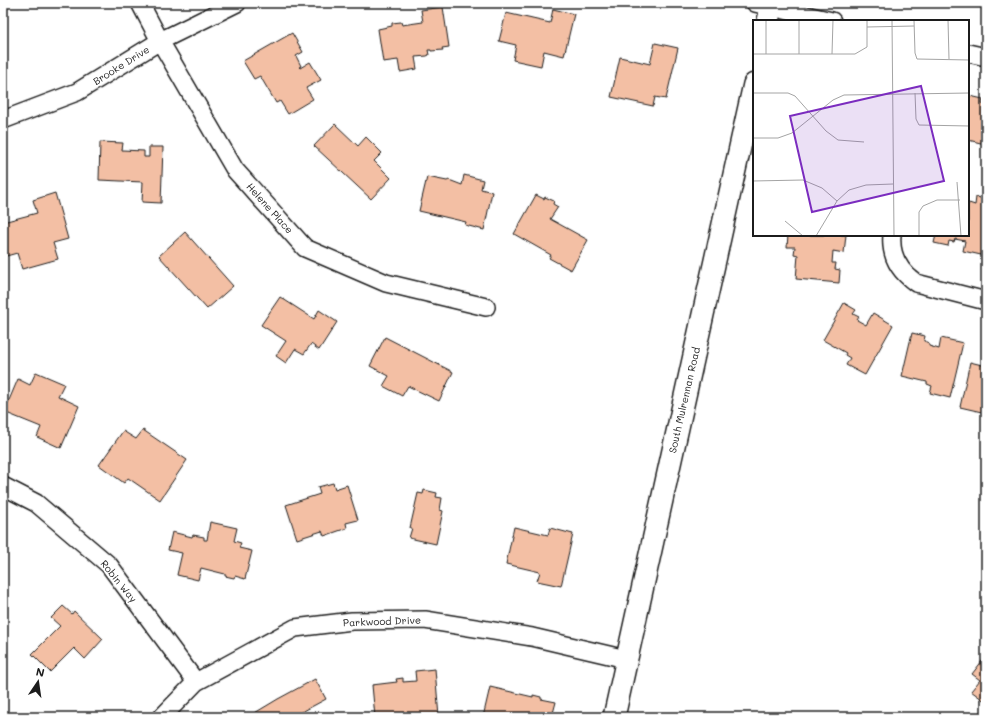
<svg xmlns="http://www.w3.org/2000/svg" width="989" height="720" font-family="Mali,sans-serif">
	<rect width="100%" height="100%" fill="#fff"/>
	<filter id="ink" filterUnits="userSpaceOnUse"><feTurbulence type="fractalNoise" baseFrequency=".025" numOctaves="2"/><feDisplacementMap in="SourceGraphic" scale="8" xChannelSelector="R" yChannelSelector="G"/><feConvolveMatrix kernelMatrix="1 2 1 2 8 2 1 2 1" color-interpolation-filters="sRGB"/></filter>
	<g filter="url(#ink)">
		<path fill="#f3bfa4" stroke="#1c1c1c" d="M443 7 449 47 442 48 443 50 431 51V50H428L429 55 427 56 415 57 417 69 400 72 398 60 383 62 378 29 392 26V23L401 22 402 25 423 22 421 10Z
			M553 9 574 14 564 56 544 51 541 66 513 60 516 45 499 41 506 13 550 23Z
			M292 33 303 52 296 56 301 66 299 67 300 68 310 62 321 80 306 88 313 99 288 114 280 101 276 103 260 76 254 79 243 61Z
			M655 43 678 48 666 99 655 97 653 106 611 97 620 57 650 64Z
			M970 96 983 99 982 104 986 105V148H984L985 144 968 140V105Z
			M335 124 358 146 366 137 382 153 374 161 391 178 371 199 314 146Z
			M100 142 123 143 122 150 144 151V157H149V147H163L161 203 142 202 143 182 99 180Z
			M464 175 483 180 481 189 492 192 484 230 465 225 466 222 419 211 427 177 447 181 449 180 462 185Z
			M55 193 68 239 53 243 58 259 22 269 17 253 3 257V222L37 213 33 200Z
			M536 195 544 199 545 197 554 201 553 204 558 207 550 219 588 240 571 270 549 258 551 255 514 234Z
			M976 197 986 199V254L982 253 981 255 963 251 965 241 955 239 954 242 949 241 948 246 934 243 936 235H968V206L969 203 975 205Z
			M185 232 233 286 207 309 159 256Z
			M788 235H846L844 253 833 251 832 263H836L835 269 840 270 839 283 796 279 798 255 794 254 795 247H787Z
			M280 297 314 319 319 310 337 322 319 350 311 344 304 354 295 349 286 363 276 356 286 341 261 325Z
			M844 303 856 310 853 314 859 317 857 320 866 325 873 313 893 325 865 375 846 365 850 358 845 355 846 353 823 340Z
			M912 333 925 336 924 341 929 343V346L939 349 941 338 963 343 950 398 930 393 932 386 927 384V382L902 376Z
			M385 337 453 372 439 401 408 386 402 396 383 386 389 376 370 366Z
			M970 362 986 366V413L960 407Z
			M36 372 64 384 58 396 79 406 61 448 37 437 41 427 4 412 18 379 30 385Z
			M143 430 187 460 160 500 128 478 124 483 99 465 123 431 136 439Z
			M333 483 335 489 347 485 358 520 346 523 347 528 324 536 322 531 297 539 286 505 320 494 318 487Z
			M424 490 437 493 436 497 442 498 440 510 443 511 436 544 409 538 412 528H410L418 493 423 494Z
			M210 522 237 528 234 541 241 543 239 548 252 551 245 579 235 576 234 578 225 576V574L201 568 198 580 177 575 182 553 168 550 172 532 192 537 193 535 204 537V540H207Z
			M514 527 548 535 550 528 573 534 561 586 537 581 540 572 506 564Z
			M63 606 72 614 74 611 103 639 85 659 74 648 50 672 32 654 60 626 51 618Z
			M986 656V702L971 691 980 680 972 674Z
			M435 669 439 717H375L372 685 397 682 396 679 403 678V682L416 681 415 671Z
			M315 679 326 699 300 713 302 717H248L278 699Z
			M490 687 533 697V695L541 697V699L556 702 552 717H483Z"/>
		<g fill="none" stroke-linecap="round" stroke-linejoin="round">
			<g stroke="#1c1c1c" stroke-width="20">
				<path id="minor" d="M140 3 160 41 235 170 305 248 386 283 486 307
					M755 3 832 21
					M968 53 986 57
					M3 120 77 92 160 41 237 3
					M892 235C890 256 899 271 916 283L986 301
					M3 486 36 503 109 565 196 682
					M162 717 196 682 295 628 352 621 425 620 532 637 626 659"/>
			</g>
			<g stroke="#1c1c1c" stroke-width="24">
				<path id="tertiary" d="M768 21 772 3
					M614 717 754 84"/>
			</g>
			<use href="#minor" stroke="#fff" stroke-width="17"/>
			<use href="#tertiary" stroke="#fff" stroke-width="21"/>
		</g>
	</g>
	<g text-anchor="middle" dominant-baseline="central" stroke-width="3.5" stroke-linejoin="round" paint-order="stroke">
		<g font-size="10" fill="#1c1c1c" stroke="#fff">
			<text transform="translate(121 65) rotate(-32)">Brooke Drive</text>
			<text transform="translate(270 208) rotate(48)">Helene Place</text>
			<text transform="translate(684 400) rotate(-77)">South Mulrennan Road</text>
			<text transform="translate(119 581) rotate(51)">Robin Way</text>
			<text transform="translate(382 621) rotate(-2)">Parkwood Drive</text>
		</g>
	</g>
	<g transform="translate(753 20)">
		<rect width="216" height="216" fill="#fff"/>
		<path fill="none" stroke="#a4a4a4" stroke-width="1" d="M46 0V34M139 0 141 216M161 0 162 33 164 39 216 40M195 0 196 39M114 7 161 6M0 34H102L114 27V0M13 34V0M79 34 80 0M0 73H35L42 76 73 111 85 120 111 122M162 73 163 99 166 105 216 106M0 118H25L39 113 80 80 91 75 216 73M0 161 50 160 69 168 84 181M204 162 208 216M32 201 50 216M63 216 84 181 96 170 113 165 140 164M166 216V192L170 186 184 180H207"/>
		<path fill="#7b2cbf" fill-opacity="0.15" stroke="#7b2cbf" stroke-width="2" d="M168 66 191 161 59 192 37 96Z"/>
		<rect width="216" height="216" fill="none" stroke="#1c1c1c" stroke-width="2"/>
	</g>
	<rect width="989" height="720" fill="none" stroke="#fff" stroke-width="16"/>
	<rect x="8" y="8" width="973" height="704" fill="none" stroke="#1c1c1c" stroke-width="1.5" filter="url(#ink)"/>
	<g transform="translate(38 682) rotate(13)" stroke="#ffffff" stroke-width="3" paint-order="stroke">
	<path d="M0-3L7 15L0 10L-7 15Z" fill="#1c1c1c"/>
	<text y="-6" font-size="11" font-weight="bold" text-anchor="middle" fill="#1c1c1c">N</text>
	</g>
</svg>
